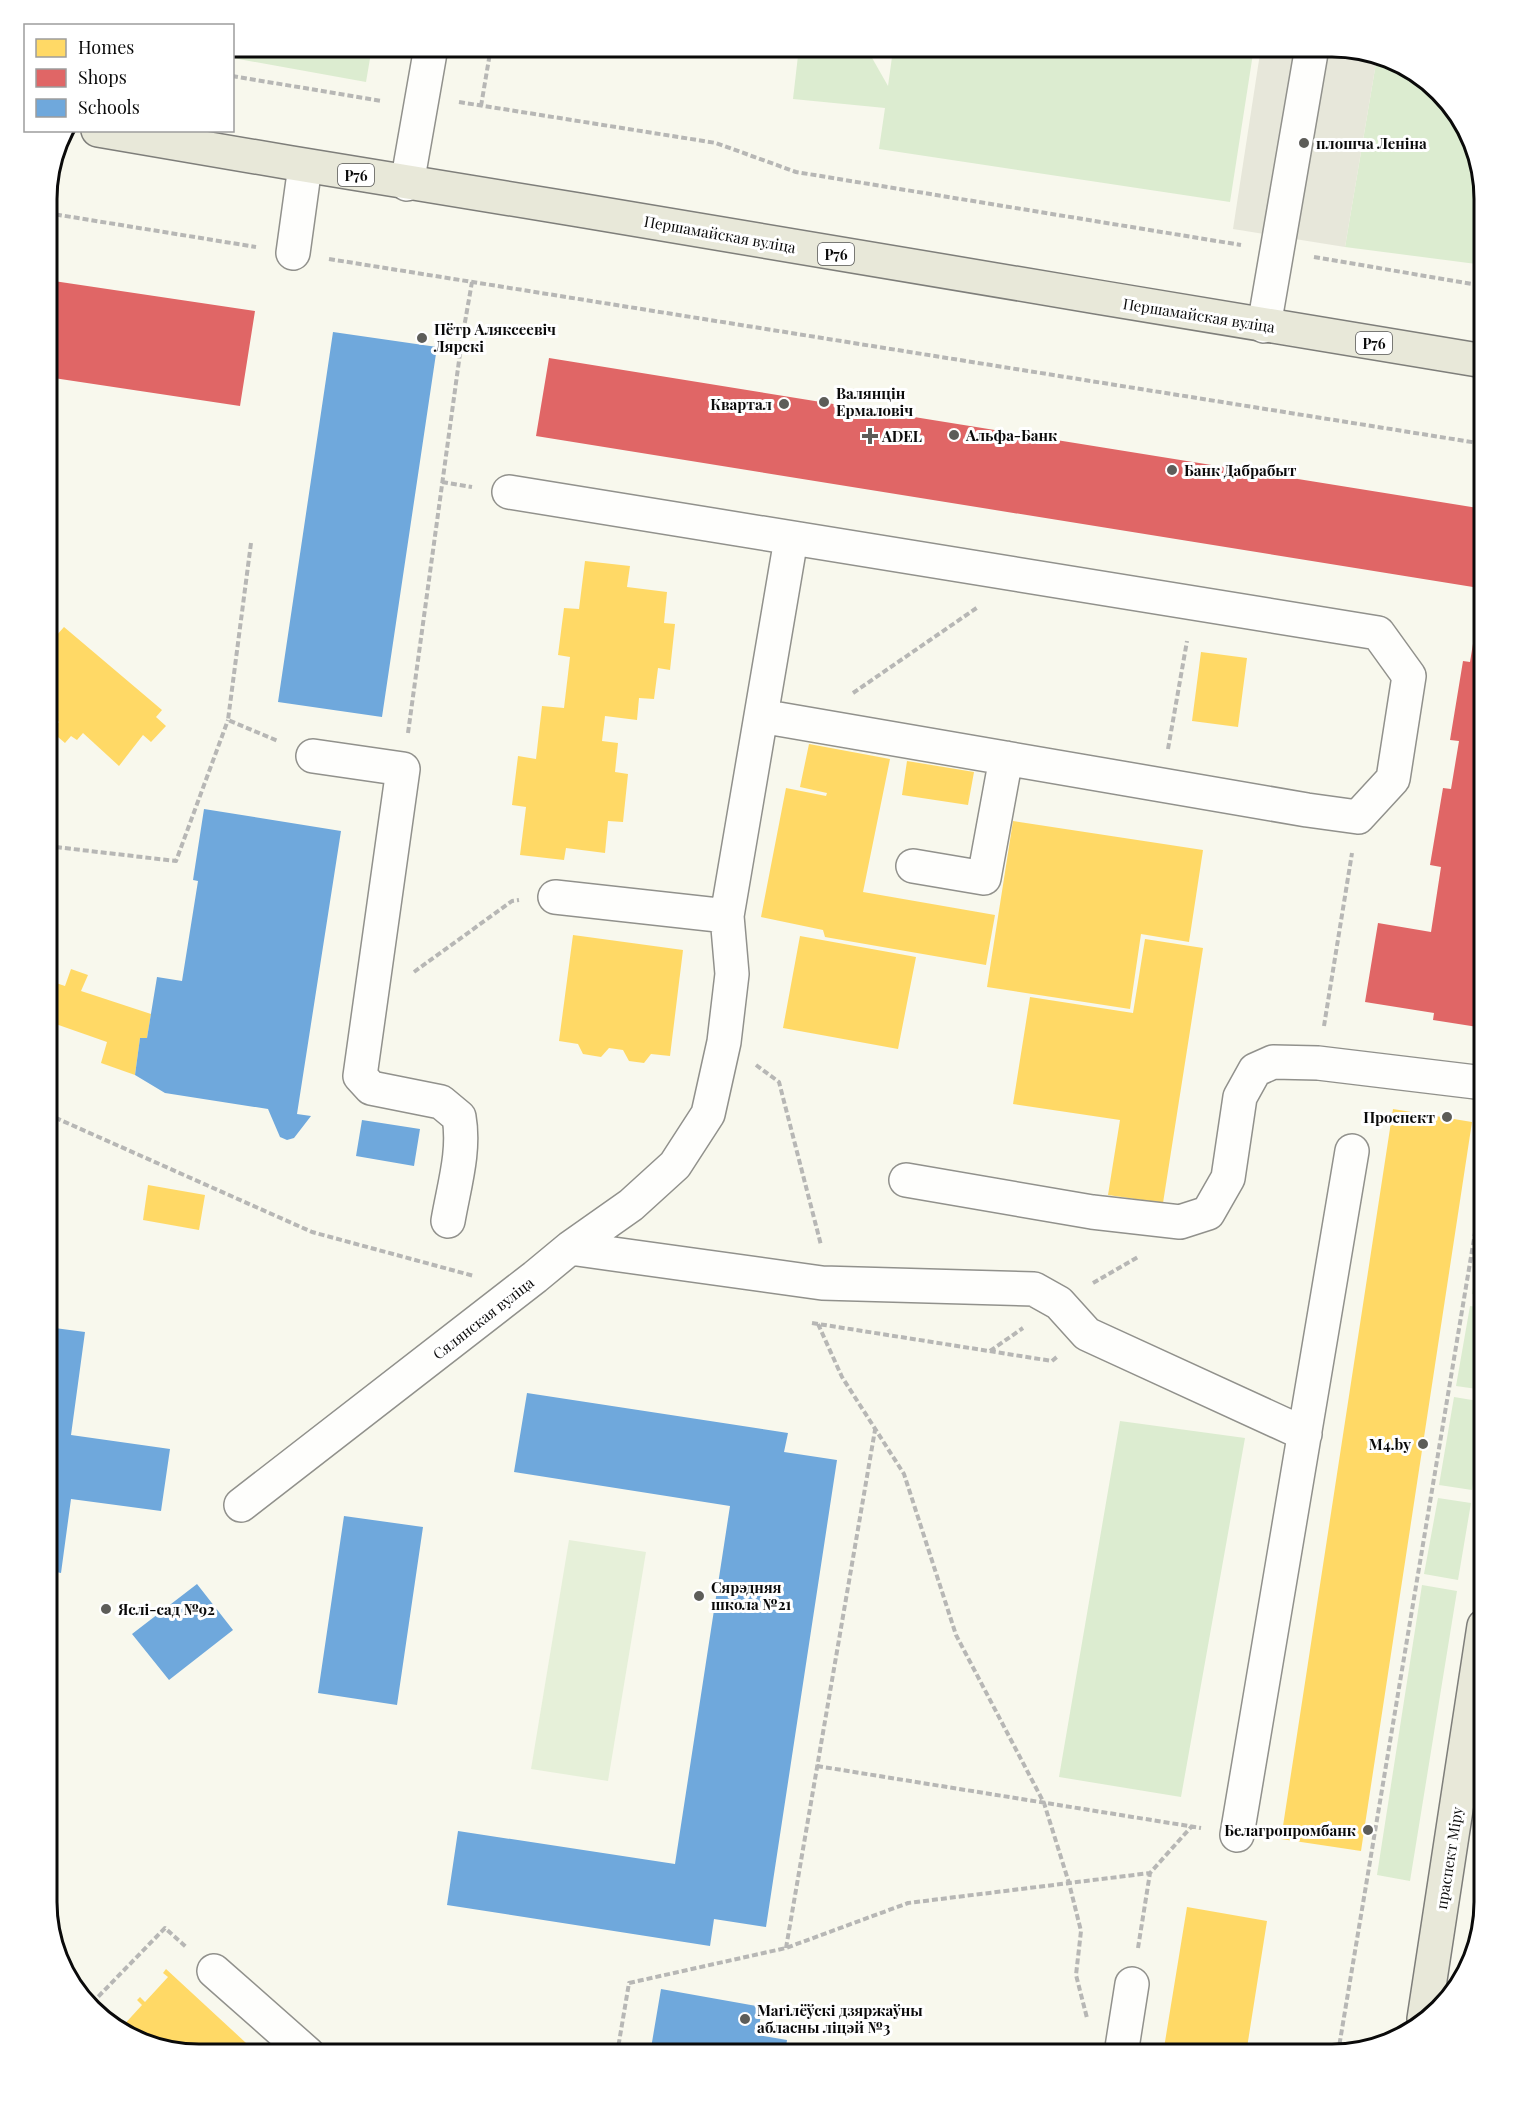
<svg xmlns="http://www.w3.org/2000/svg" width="1531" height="2101" font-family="'Playfair Display',serif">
	<rect width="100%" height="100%" fill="#f8f8ed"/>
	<path fill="#dcecd0" d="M232 47H372L366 82 233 58Z
		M799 47 867 49 888 86 892 57 886 47H1254L1230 202 879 149 885 108 793 99Z
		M1377 57 1409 67 1464 122 1484 199V265L1345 247Z
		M1484 1214V1296L1472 1294Z
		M1470 1306 1484 1308V1390L1456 1386Z
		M1454 1397 1484 1402V1414L1472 1490 1439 1485Z
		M1120 1421 1245 1438 1181 1797 1059 1777Z
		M1438 1498 1471 1503 1458 1580 1424 1574Z
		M1422 1585 1457 1591 1410 1881 1377 1875Z"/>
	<path fill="#e6f0d9" d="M569 1540 646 1552 608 1781 531 1769Z"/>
	<path fill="#e7e7da" d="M1261 47H1342L1377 57 1345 247 1233 229Z"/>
	<path fill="#ffd966" d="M585 561 630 566 627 587 667 592 664 623 675 624 670 670 658 668 654 699 639 698 637 720 605 716 602 741 618 743 615 772 628 774 623 822 608 821 605 853 566 848 564 860 520 855 526 807 512 805 518 756 536 759 542 706 564 708 570 657 558 655 564 608 579 609Z
		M64 627 162 710 156 717 166 726 151 742 143 735 119 766 83 733 77 740 71 736 65 743 51 731 59 722 47 711V646Z
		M1201 652 1247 658 1238 727 1192 721Z
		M809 744 890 759 863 892 995 915 986 965 825 937 823 930 761 917 786 788 826 796 827 793 800 787Z
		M907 761 974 772 968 805 902 795Z
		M1013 821 1203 850 1189 942 1141 934 1130 1009 987 987Z
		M573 935 683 950 670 1056 651 1054 644 1063 629 1061 623 1050 609 1048 601 1057 583 1054 578 1044 559 1041Z
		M800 936 916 957 898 1049 783 1028Z
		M1145 939 1203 948 1163 1203 1108 1195 1120 1120 1013 1104 1030 997 1133 1013Z
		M71 969 88 975 81 991 151 1014 147 1038H140L135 1075 101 1063 107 1042 50 1022 52 1015 47 1014V980L65 986Z
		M1393 1109 1472 1122 1361 1851 1281 1839Z
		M148 1185 205 1195 199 1230 143 1220Z
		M1187 1907 1267 1921 1246 2054H1163Z
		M166 1969 258 2054H189L122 2034 114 2026 117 2023 121 2028 142 2005 137 2000 140 1997 145 2002 168 1977 163 1973Z"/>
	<path fill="#e06666" d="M47 280 255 311 240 406 47 377Z
		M549 358 1484 509V1028L1433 1020 1434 1013 1365 1002 1378 923 1431 932 1441 867 1430 865 1443 788 1451 789 1459 741 1450 740 1463 661 1470 662 1480 601 1473 587 536 436Z"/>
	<path fill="#6fa8dc" d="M333 332 437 347 382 717 278 702Z
		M204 809 341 831 297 1114 311 1116 294 1138 287 1140 280 1137 268 1109 165 1093 135 1075 140 1038H147L157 977 182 981 198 881 193 880Z
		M362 1120 420 1129 414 1166 356 1156Z
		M47 1327 85 1332 71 1435 170 1449 161 1511 71 1499 61 1573 47 1570Z
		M527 1393 788 1433 784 1452 837 1460 766 1927 714 1919 710 1946 447 1905 458 1831 675 1864 730 1506 514 1472Z
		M344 1516 423 1527 397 1705 318 1693Z
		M197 1584 233 1630 169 1680 132 1634Z
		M661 1989 762 2007 758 2035 787 2040 785 2054H650Z"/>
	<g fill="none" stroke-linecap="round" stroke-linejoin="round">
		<g stroke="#91918c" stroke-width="36">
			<path id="minor" d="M407 184 431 47
				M293 253 305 166
				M1264 326 1312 47
				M509 492 1378 633 1409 676 1393 779 1358 817 1307 810 761 716
				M313 756 403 769 360 1076 371 1088 441 1102 459 1117C465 1151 454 1186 448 1221
				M913 866 984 878 1006 758
				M555 897 727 916
				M906 1180 1092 1212 1180 1222 1208 1213 1228 1178 1240 1097 1255 1070 1273 1062 1318 1063 1484 1083
				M570 1248 822 1283 1034 1289 1059 1303 1087 1334 1305 1434
				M241 1505 535 1277 570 1248 631 1205 675 1165 708 1114 724 1042 732 974 727 916 791 539
				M1237 1835 1352 1151
				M214 1971 308 2054
				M1121 2054 1132 1984"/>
		</g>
		<g stroke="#7e7e7a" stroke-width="36">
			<path id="major" d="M98 130C258 158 419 184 579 210 881 260 1182 312 1484 361
				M1424 2019 1484 1626"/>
		</g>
		<path stroke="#b7b7b5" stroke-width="4" stroke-dasharray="6 3" stroke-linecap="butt" d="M232 76 382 101
			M459 102 716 143 796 172 1241 245
			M481 106 491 47
			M47 213 256 247
			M1314 257 1484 286
			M329 259 1484 444
			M442 482 472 487
			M251 543 228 720 278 741
			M853 693 978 607
			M408 733 462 339 472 282
			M1168 749 1187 641
			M47 846 176 861 228 720
			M414 972 512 901 519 900
			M1324 1026 1352 853
			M756 1065 779 1082 821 1245
			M47 1114 312 1232 474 1276
			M1093 1283 1138 1257
			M812 1323 1052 1361 1058 1356
			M818 1324 842 1377 904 1474 956 1635 1044 1803 1069 1883 1081 1931 1076 1975 1087 2018
			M990 1351 1023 1328
			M817 1766 1201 1828
			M786 1948 875 1430
			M1138 1948 1150 1873
			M92 2003 165 1928 186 1947
			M1338 2053 1484 1179
			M617 2054 629 1983 786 1948 908 1903 1150 1873 1192 1826"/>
		<use href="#minor" stroke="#fefefc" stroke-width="33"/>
		<use href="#major" stroke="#e8e8d9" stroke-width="33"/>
	</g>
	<g fill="#5d5d59" stroke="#fff" stroke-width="2">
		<circle cx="1304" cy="143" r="6"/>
		<circle cx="422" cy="338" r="6"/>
		<circle cx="824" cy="402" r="6"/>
		<circle cx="784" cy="404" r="6"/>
		<circle cx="954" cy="435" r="6"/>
		<path d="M867 427h6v6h6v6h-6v6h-6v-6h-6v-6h6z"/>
		<circle cx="1172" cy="470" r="6"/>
		<circle cx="1447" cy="1117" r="6"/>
		<circle cx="1423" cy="1444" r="6"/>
		<circle cx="699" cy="1596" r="6"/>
		<circle cx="106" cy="1609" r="6"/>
		<circle cx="1368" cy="1830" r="6"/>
		<circle cx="745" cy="2019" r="6"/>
	</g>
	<g text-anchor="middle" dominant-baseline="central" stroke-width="6" stroke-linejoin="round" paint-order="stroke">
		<g fill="#fff" stroke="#545454" stroke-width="1.5">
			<rect x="338" y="164" width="36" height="22" rx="4.5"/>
			<rect x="818" y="243" width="36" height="22" rx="4.5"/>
			<rect x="1356" y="332" width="36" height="22" rx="4.5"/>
		</g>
		<g font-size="14" font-weight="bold" fill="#0a0a0a">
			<text x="356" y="175">Р76</text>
			<text x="836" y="254">Р76</text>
			<text x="1374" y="343">Р76</text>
		</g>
		<g font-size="15" font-weight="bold" fill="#0a0a0a" stroke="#fff" text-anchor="start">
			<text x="1316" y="143">плошча Леніна</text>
			<text x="434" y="329">Пётр Аляксеевіч<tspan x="434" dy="17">Лярскі</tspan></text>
			<text x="836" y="393">Валянцін<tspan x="836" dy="17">Ермаловіч</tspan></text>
			<text x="772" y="404" text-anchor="end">Квартал</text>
			<text x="966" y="435">Альфа-Банк</text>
			<text x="882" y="436">ADEL</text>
			<text x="1184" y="470">Банк Дабрабыт</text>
			<text x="1435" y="1117" text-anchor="end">Проспект</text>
			<text x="1411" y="1444" text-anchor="end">М4.by</text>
			<text x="711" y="1587">Сярэдняя<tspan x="711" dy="17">школа №21</tspan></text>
			<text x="118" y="1609">Яслі-сад №92</text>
			<text x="1356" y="1830" text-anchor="end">Белагропромбанк</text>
			<text x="757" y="2010">Магілёўскі дзяржаўны<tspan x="757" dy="17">абласны ліцэй №3</tspan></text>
		</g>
		<g font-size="15" fill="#0a0a0a" stroke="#fff">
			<text transform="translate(720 234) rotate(10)">Першамайская вуліца</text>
			<text transform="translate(1199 315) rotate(9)">Першамайская вуліца</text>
			<text transform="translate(483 1318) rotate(-38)">Сялянская вуліца</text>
			<text transform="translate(1449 1858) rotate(-81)">праспект Міру</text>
		</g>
	</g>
	<path d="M0 0H1531V2101H0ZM199 57H1332A142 142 0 0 1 1474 199V1902A142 142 0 0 1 1332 2044H199A142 142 0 0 1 57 1902V199A142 142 0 0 1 199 57Z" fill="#fff" fill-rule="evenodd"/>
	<path fill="none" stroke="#0a0a0a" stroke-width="3" d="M199 57H1332A142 142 0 0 1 1474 199V1902A142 142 0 0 1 1332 2044H199A142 142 0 0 1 57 1902V199A142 142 0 0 1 199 57Z"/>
	<rect x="24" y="24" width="210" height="108" fill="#ffffff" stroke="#9d9d9d" stroke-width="1.5"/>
	<rect x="36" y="39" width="30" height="18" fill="#ffd966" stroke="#9d9d9d" stroke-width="1.5"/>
	<text x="78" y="54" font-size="18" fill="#0a0a0a">Homes</text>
	<rect x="36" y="69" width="30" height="18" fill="#e06666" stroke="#9d9d9d" stroke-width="1.5"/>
	<text x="78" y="84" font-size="18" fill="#0a0a0a">Shops</text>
	<rect x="36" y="99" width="30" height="18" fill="#6fa8dc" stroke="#9d9d9d" stroke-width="1.5"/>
	<text x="78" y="114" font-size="18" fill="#0a0a0a">Schools</text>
</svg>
